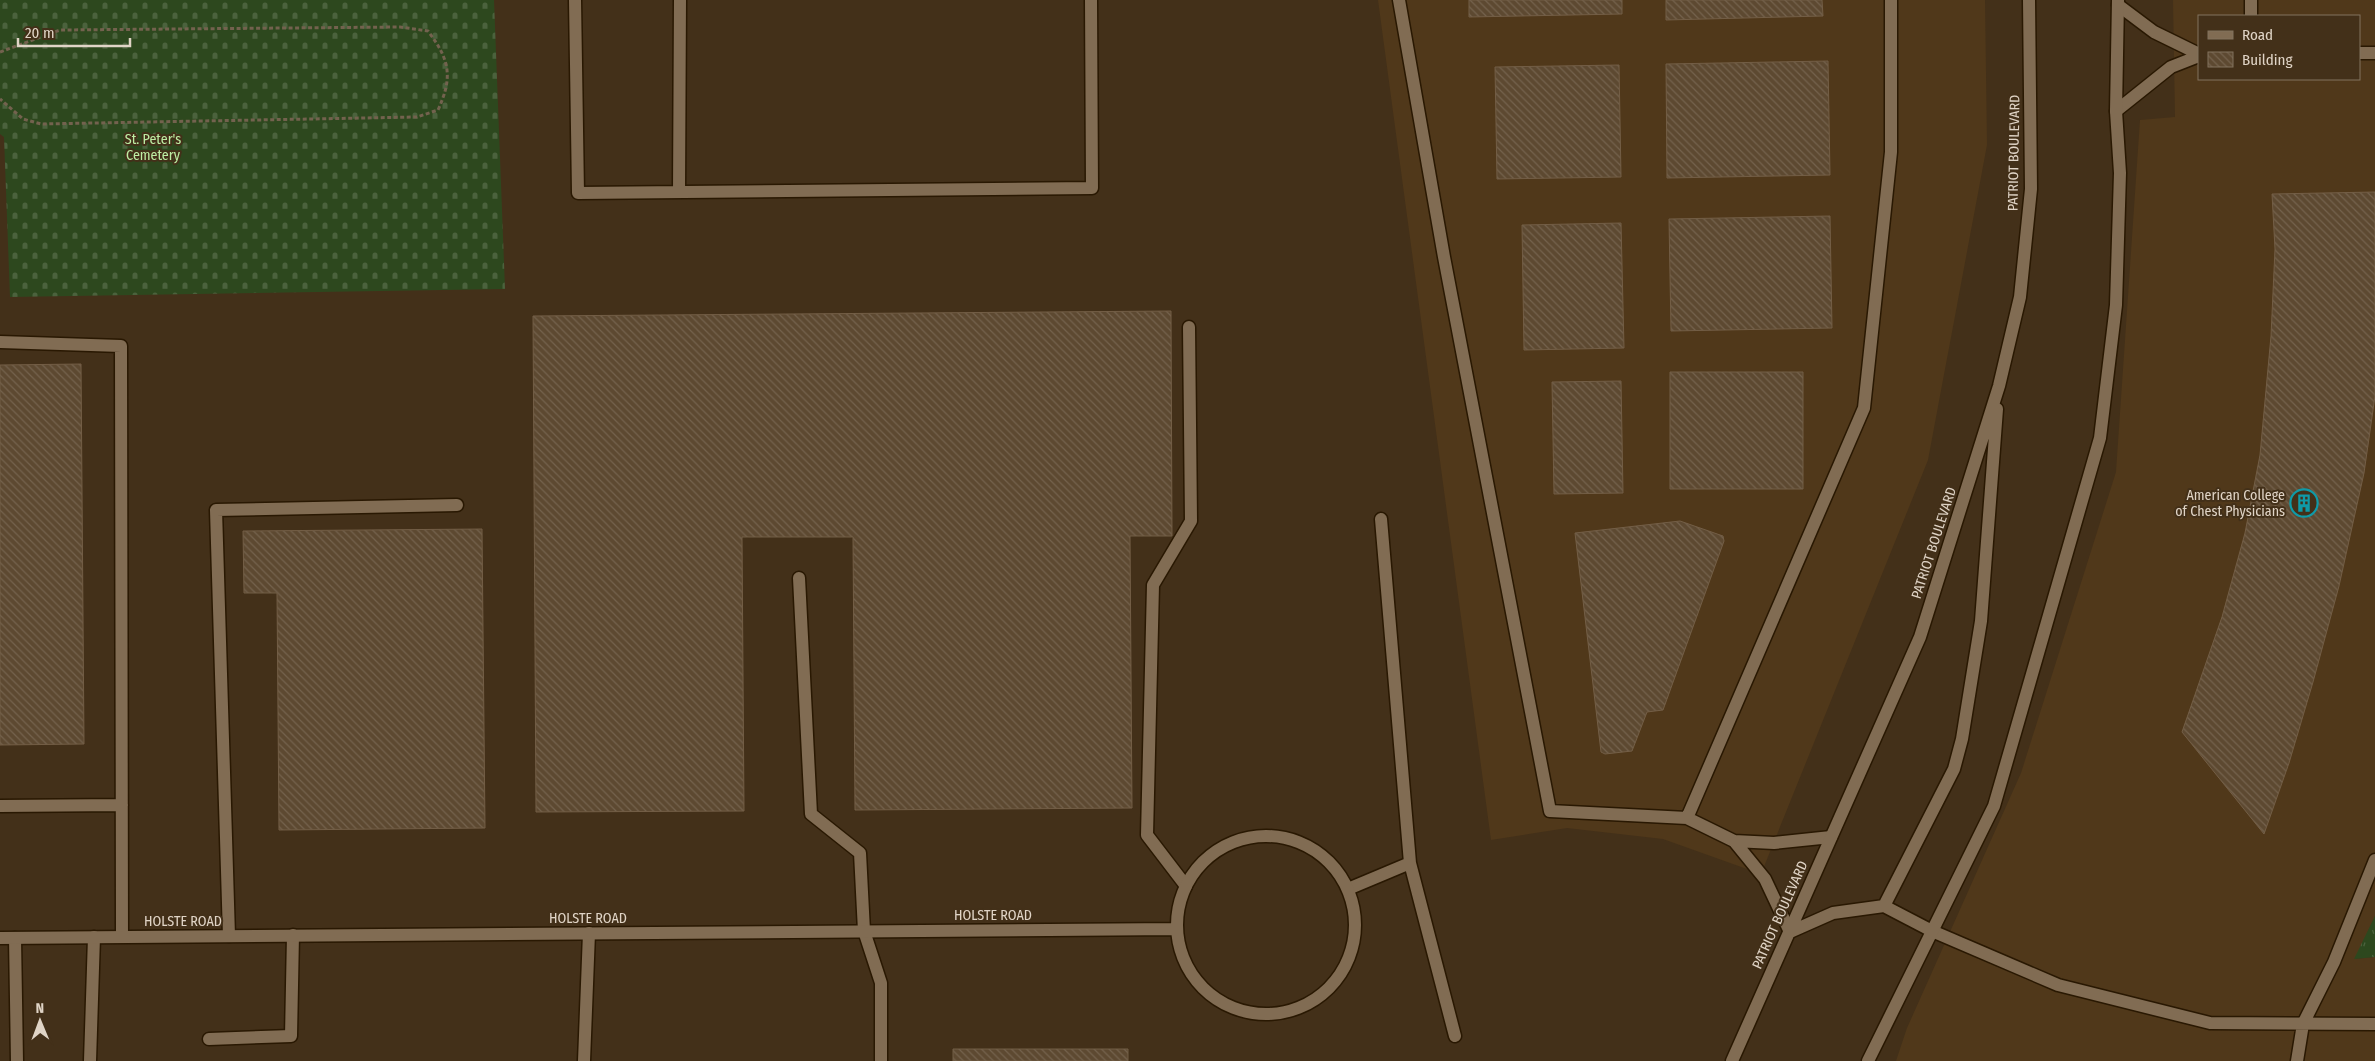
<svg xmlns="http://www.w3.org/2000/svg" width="2375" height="1061" font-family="'Fira Sans Condensed',sans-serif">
	<defs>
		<pattern id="grass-tufts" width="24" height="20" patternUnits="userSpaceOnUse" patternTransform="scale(1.25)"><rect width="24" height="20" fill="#2d481e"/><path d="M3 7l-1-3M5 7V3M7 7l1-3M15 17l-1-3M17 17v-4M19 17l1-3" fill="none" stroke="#4b623d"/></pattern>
		<pattern id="cemetery-stones" width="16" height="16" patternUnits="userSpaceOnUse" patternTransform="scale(1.25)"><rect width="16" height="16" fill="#2d481e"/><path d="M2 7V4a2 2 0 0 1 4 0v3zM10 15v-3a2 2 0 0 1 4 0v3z" fill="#4b623d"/></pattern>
		<pattern id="building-back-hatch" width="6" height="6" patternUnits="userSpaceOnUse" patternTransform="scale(1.25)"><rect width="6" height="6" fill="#5d4931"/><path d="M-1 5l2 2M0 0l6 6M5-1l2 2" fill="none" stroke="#74624d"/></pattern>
	</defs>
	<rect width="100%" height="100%" fill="#433019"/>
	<path fill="#50381a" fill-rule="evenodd" d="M1378 0H1985L1987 145 1928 460 1761 874 1663 839 1567 828 1491 840Z
		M2173 0H2375V916L2355 959 2375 957V1061H1896L1907 1028 2021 773 2116 472 2140 120 2175 117ZM2199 16H2359V79H2199Z"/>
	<path fill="url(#grass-tufts)" d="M2375 916V957L2354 959Z"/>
	<path fill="url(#cemetery-stones)" d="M0 0H494L505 289 10 297 4 137 0 134Z"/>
	<path fill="url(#building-back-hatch)" stroke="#735e46" d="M1469 0H1622V14L1469 17Z
		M1666 0H1822L1823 16 1666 20Z
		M1828 61 1830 175 1667 178 1666 64Z
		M1619 65 1621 177 1497 179 1495 67Z
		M2375 192V396L2364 473 2339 586 2313 682 2289 763 2264 834 2182 732 2222 617 2245 533 2260 455 2271 336 2275 249 2272 194Z
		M1830 216 1832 328 1671 331 1669 219Z
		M1621 223 1624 348 1524 350 1522 225Z
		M1171 311 1172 536H1130L1132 808 855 810 853 537H742L744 811 536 812 533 316Z
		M81 364 84 744 0 745V365Z
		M1670 372H1803V489H1670Z
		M1621 381 1623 493 1554 494 1552 382Z
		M1680 521 1723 536 1724 541 1663 710 1647 712 1632 751 1605 754 1601 752 1575 533Z
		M482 529 485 828 279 830 277 593H244L243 531Z
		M953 1049H1128V1061H953Z"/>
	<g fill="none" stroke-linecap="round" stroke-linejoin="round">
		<g stroke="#291802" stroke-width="15">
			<path id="lane" d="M575 0 578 193 1092 188 1091 0
				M1399 0 1444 257 1550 811 1687 818 1864 408 1891 152V0
				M2251 0V16
				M2118 5 2154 32 2199 54
				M2359 53H2375
				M2116 111 2171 67 2199 56
				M679 192 680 0
				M0 342 121 346 122 936
				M799 578 811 814 860 853 864 931 881 983V1061
				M0 806 122 805
				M1687 818 1734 841
				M1410 863 1455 1036
				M1186 886 1147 835 1153 585 1191 521 1189 327
				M1348 889 1410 863 1381 519
				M1932 931 2058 985 2210 1023 2375 1024
				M1790 932 1765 879 1734 841 1774 843 1831 837
				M229 936 216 510 457 505
				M15 938 17 1061
				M209 1039 291 1036 293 935
				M90 1061 94 937
				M584 1061 589 933
				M2297 1061 2303 1024 2334 962 2375 860"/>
		</g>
		<g stroke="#291802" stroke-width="15">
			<path id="street" d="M1177 925a89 89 0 1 1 178 0a89 89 0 1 1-178 0Z
				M0 938 1177 929"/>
		</g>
		<g stroke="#291802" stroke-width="15">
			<path id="secondary" d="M1884 906 1954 769 1962 739 1981 621 1997 409
				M1790 932 1833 913 1884 906 1932 931
				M1732 1061 1920 637 1999 386 2020 297 2031 189 2029 0
				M1868 1061 1994 806 2100 438 2116 305 2120 173 2116 111 2118 0"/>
		</g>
		<path stroke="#73624e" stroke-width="3" stroke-dasharray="4 2.5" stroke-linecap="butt" d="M0 52 60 30 400 27 428 31C450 60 453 77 438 110L417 117 41 124 23 119 0 99"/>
		<use href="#lane" stroke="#816c53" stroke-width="12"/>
		<use href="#street" stroke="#816c53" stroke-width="12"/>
		<use href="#secondary" stroke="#816c53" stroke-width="12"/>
	</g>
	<defs>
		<g id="building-ring" transform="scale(1.4375)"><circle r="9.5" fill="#433019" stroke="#0f9aa8" stroke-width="1.5"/><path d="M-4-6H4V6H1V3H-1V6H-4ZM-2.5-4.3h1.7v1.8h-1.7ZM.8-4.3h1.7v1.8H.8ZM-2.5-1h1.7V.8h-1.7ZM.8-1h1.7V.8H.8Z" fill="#0f9aa8"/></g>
	</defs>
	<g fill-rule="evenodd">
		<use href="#building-ring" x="2304" y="503"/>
	</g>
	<g text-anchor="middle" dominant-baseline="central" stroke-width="4" stroke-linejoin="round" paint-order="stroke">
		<g font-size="14" fill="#bdeda4" stroke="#433019">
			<text x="153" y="139">St. Peter's<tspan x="153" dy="16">Cemetery</tspan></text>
		</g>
		<g font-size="14" fill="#e0d4c6" stroke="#433019">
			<text transform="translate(2014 153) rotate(-89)">PATRIOT BOULEVARD</text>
			<text transform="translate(1934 543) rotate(-72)">PATRIOT BOULEVARD</text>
			<text x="993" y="915">HOLSTE ROAD</text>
			<text transform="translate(1780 915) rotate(-66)">PATRIOT BOULEVARD</text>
			<text x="588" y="918">HOLSTE ROAD</text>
			<text x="183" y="921">HOLSTE ROAD</text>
		</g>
		<g font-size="14" fill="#e0d4c6" stroke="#433019" text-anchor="end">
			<text x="2285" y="495">American College<tspan x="2285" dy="16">of Chest Physicians</tspan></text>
		</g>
	</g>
	<rect x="2198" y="15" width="162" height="65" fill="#433019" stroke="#82725e"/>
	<rect x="2208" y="31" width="25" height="8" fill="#816c53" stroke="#82725e"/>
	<text x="2242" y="40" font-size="15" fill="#e0d4c6">Road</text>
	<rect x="2208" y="52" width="25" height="15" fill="url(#building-back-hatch)" stroke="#82725e"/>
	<text x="2242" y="65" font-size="15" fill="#e0d4c6">Building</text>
	<g transform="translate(40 1021) rotate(359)" stroke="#433019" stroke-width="4" paint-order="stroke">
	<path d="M0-4L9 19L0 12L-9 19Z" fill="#e0d4c6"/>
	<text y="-8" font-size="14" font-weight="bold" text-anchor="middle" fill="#e0d4c6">N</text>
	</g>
	<path d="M18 38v8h112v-8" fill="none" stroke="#e0d4c6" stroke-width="2.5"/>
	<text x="25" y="38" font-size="15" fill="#e0d4c6" stroke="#433019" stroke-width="4" paint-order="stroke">20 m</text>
</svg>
